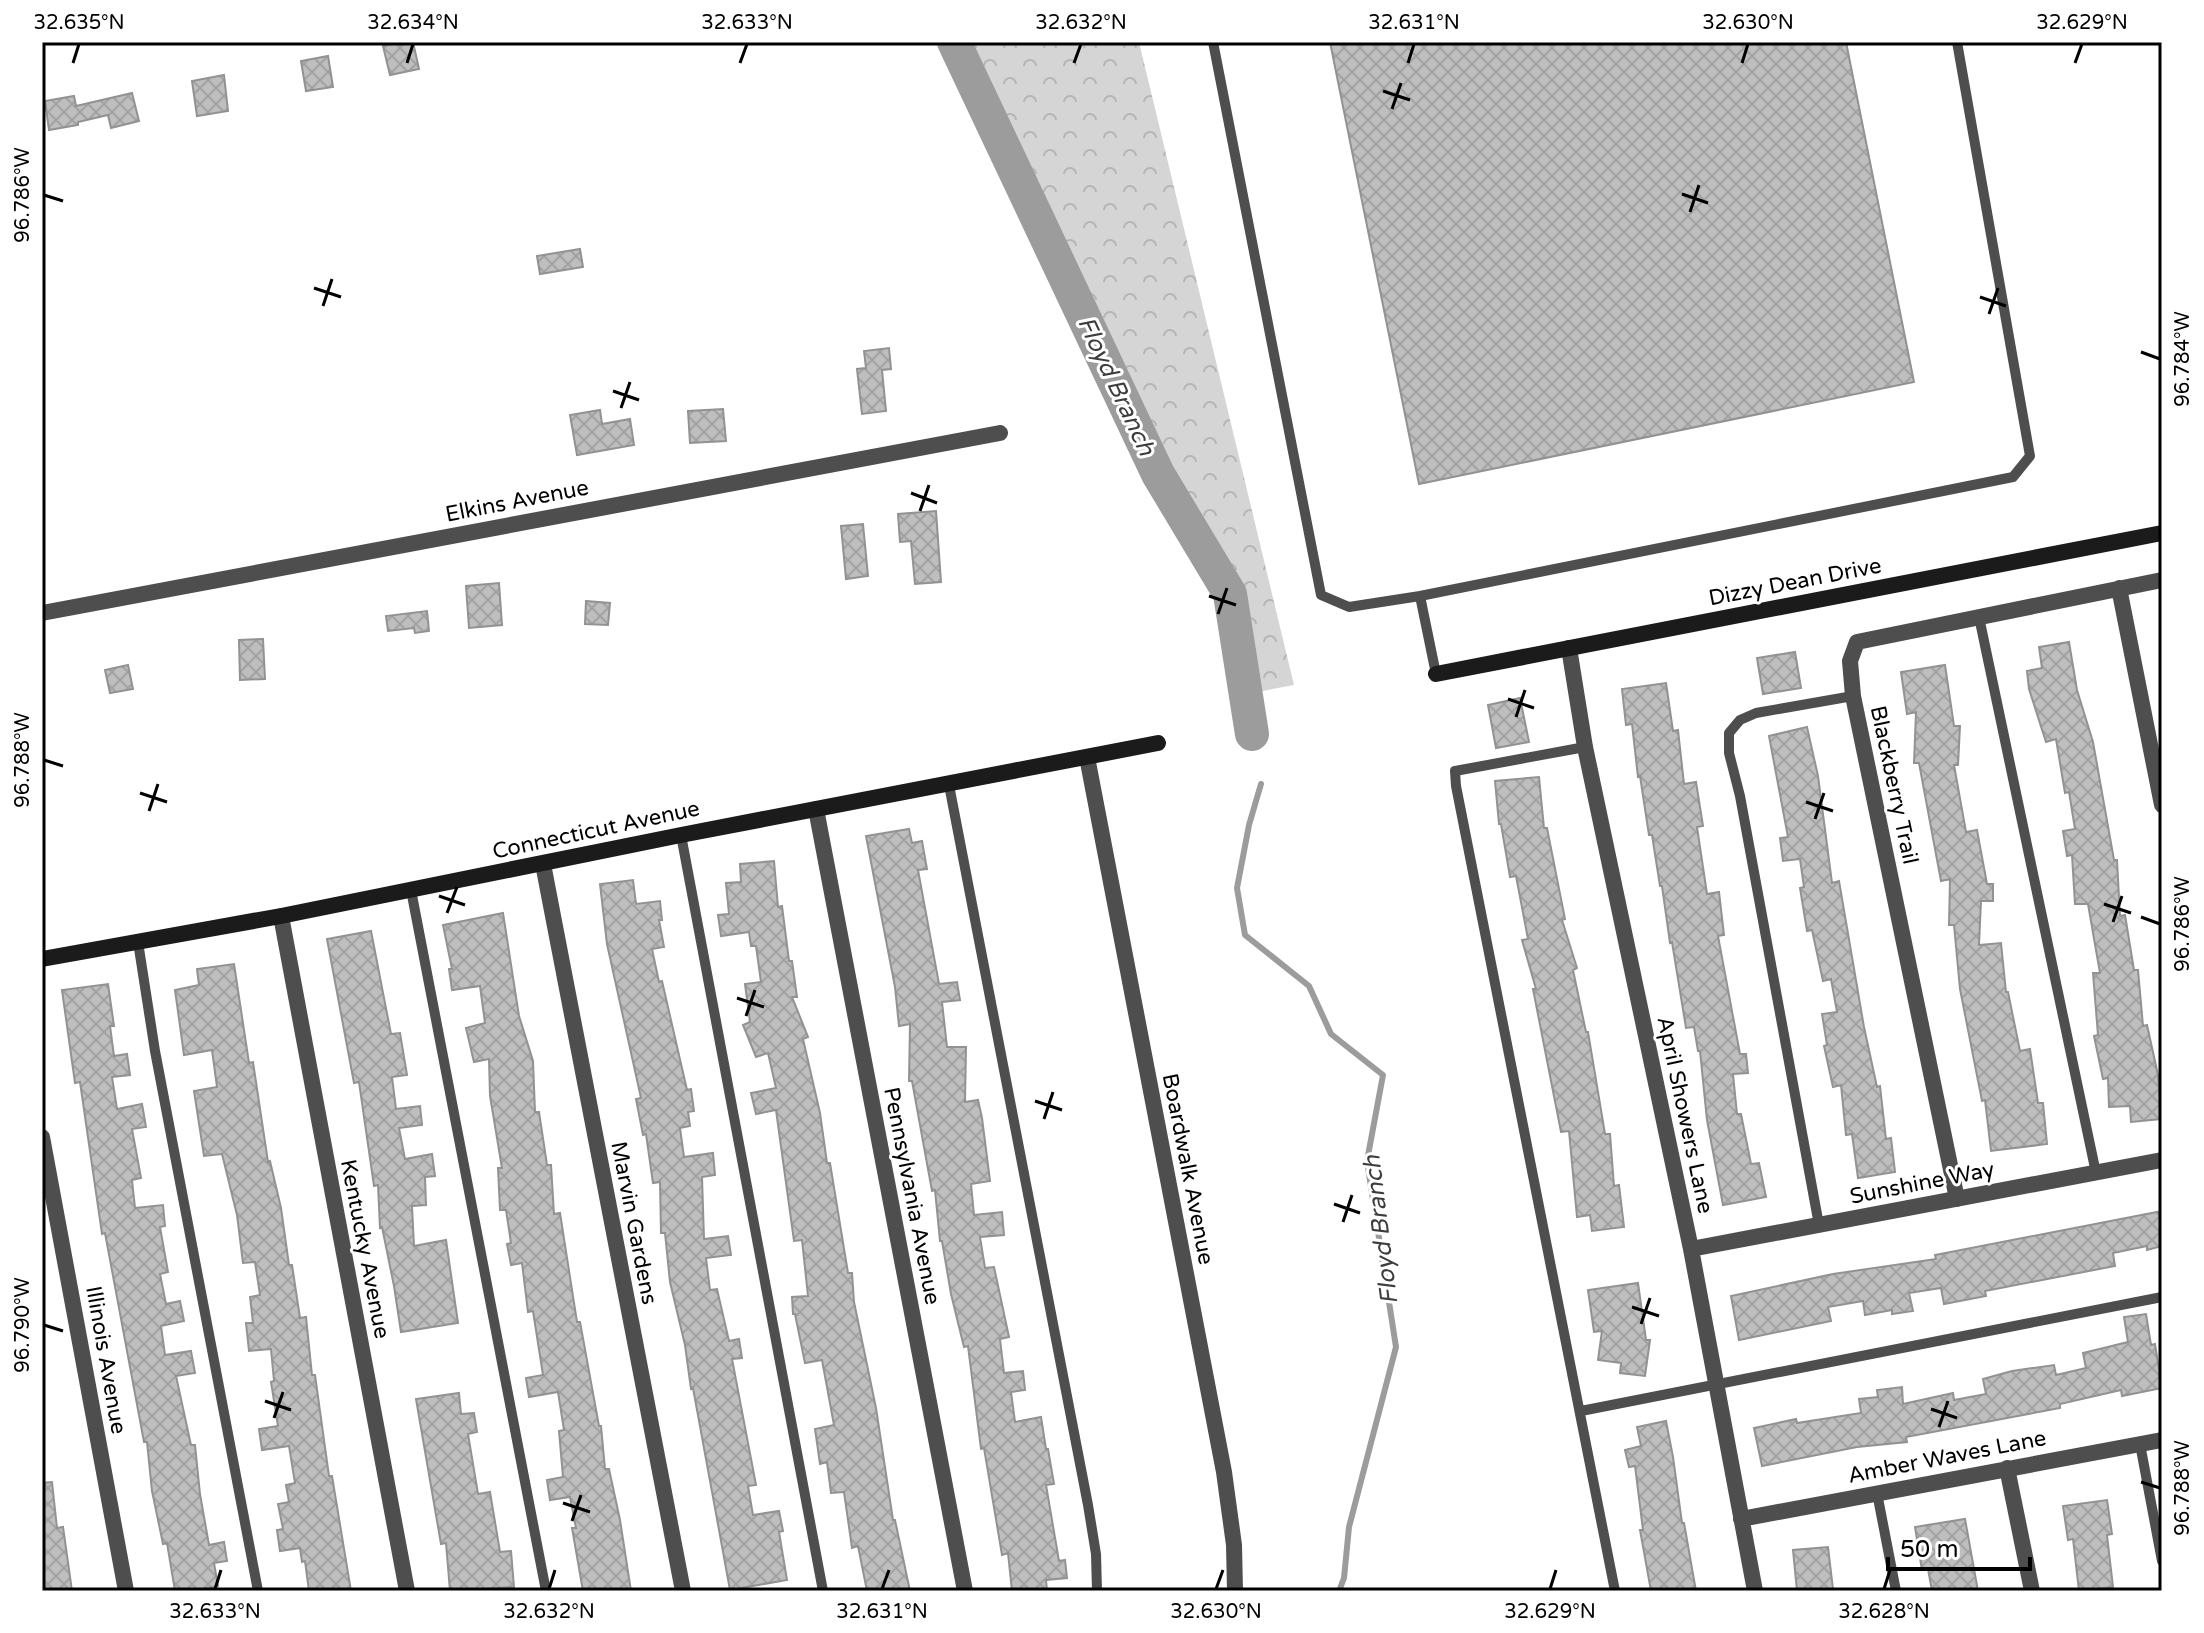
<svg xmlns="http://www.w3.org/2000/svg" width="2204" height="1633" font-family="'Varela Round',sans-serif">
	<defs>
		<pattern id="forest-crowns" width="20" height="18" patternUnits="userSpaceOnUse" patternTransform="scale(2)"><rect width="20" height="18" fill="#d5d5d5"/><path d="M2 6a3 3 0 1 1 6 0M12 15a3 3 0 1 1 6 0" fill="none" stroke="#b5b5b5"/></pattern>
		<pattern id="building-cross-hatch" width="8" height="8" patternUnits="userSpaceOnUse" patternTransform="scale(2)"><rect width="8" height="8" fill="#bebebe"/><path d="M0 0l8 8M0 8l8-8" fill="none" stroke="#a2a2a2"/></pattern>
	</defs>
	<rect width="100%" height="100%" fill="#fff"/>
	<path fill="url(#forest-crowns)" d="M955 42H1139L1294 685 1242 695 1213 581 1182 521 1146 465 1110 377 998 125Z"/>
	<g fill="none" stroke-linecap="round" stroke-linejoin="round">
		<path stroke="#9c9c9c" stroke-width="6" d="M1261 784 1249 825 1237 888 1245 935 1309 986 1331 1034 1383 1075 1367 1161 1396 1347 1349 1527 1344 1578 1339 1591"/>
		<path stroke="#9c9c9c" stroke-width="34" d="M954 42 1158 474 1230 594 1252 734"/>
	</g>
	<path fill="url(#building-cross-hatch)" stroke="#929292" stroke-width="2" d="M401 42H413L419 69 390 75 383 46Z
		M1330 42H1846L1914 382 1419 484Z
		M328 56 333 87 306 91 301 61Z
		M224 75 228 111 197 116 192 81Z
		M132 93 139 121 111 128 108 115 78 122V125L49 130 45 101 74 96 76 106Z
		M580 249 583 267 540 274 537 256Z
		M889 348 891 369 882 370 886 411 862 414 857 369 866 368 864 351Z
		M723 409 726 441 690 443 688 411Z
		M600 410 602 424 630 419 634 445 577 455 570 415Z
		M936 511 941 582 915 584 911 541 900 542 898 514Z
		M863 524 868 576 846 579 841 526Z
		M499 583 502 625 469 628 466 586Z
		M586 601 610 603 608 625 585 624Z
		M427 611 429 631 415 633 414 628 388 631 386 616Z
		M263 639 265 679 240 680 239 640Z
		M2069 642 2077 690 2093 742 2114 860H2117L2120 916 2125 915 2134 970H2138L2143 1026 2147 1025 2158 1075 2161 1119 2131 1122 2130 1106 2109 1107 2108 1078 2103 1079 2094 1036 2098 1035 2093 973H2100L2088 904H2075L2072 855 2067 856 2063 831 2075 829 2069 792 2065 793 2056 739 2046 742 2029 689 2027 671 2042 668 2039 647Z
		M1795 652 1801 688 1763 694 1757 658Z
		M128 665 133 689 110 693 105 670Z
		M1945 665 1954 726H1960L1958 765H1954L1966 832 1977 830 1987 884H1993V901H1981L1979 945 2001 943 2006 992H2008L2020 1051 2030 1049 2038 1103H2043L2047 1144 1991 1151 1985 1100 1982 1101 1960 989 1954 925H1949L1950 879 1941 881 1919 763H1914L1916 712 1907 714 1901 672Z
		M1666 683 1673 731 1678 730 1684 784 1696 782 1703 826 1697 827 1707 894 1719 892 1724 935 1718 936 1740 1054H1746L1748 1073 1733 1074 1737 1114H1741L1751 1164 1759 1163 1766 1197 1723 1205 1707 1120 1700 1051H1698L1694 1027 1686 1028 1672 942 1670 943 1662 886H1660L1652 835H1649L1640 776 1638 777 1632 724 1626 725 1622 689Z
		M1520 698 1529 742 1496 748 1488 705Z
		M1807 727 1818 776 1832 883 1839 881 1864 1027 1877 1087 1880 1086 1886 1139 1891 1138 1895 1172 1858 1178 1852 1134 1846 1135 1841 1085 1833 1087 1824 1046 1827 1045 1822 1014 1837 1012 1831 979 1823 981 1812 930 1807 931 1800 888 1804 887 1800 859 1783 861 1780 838 1788 837 1769 736Z
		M1539 777 1544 828H1547L1565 919 1562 920 1577 968 1573 970 1586 1032H1588L1605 1134H1610L1614 1186 1619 1185 1624 1227 1592 1231 1590 1215 1577 1217 1569 1131 1561 1132 1533 989H1536L1522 940 1528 939 1516 876 1510 877 1501 824H1499L1495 781Z
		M909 829 912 843 922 841 927 869 918 870 939 984 957 982 960 1000 942 1002 947 1047H966L965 1102 978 1100 982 1118 990 1181 971 1184 974 1215 1002 1212 1004 1235 980 1237 985 1268 994 1267 1009 1337 1000 1339 1004 1373 1023 1371 1025 1390 1011 1392 1015 1422 1041 1417 1046 1449H1048L1054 1484 1046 1485 1059 1561 1065 1560 1067 1578 1046 1580 1047 1591H1012L1008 1553 1002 1555 984 1448 981 1449 968 1346 964 1347 951 1294 942 1241H940L935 1190 932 1191 912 1081H909L910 1024 899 1026 895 987 866 836Z
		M774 861 778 907 782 906 789 961H792L797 997H792L808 1037 803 1039 820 1113 827 1163H830L848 1273H852L854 1302 876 1408 893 1520H895L910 1591H867L858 1546 852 1548 844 1492 831 1493 827 1462 820 1464 815 1429 834 1425 822 1360 805 1363 795 1314H793L792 1297 808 1296 802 1240 794 1241 776 1110 756 1114 751 1093 776 1088 768 1053 756 1057 743 1025 750 1022 745 984 761 982 756 946H751L749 932 721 936 718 915 729 914 726 883 741 882 740 864Z
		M633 880 636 904 660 901 662 920H659L664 947 652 949 659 982 662 981 687 1090 691 1089 694 1111 688 1112 690 1126 680 1128 684 1157 713 1153 715 1175 702 1177 704 1239 728 1236 731 1255 706 1258 710 1290 717 1289 729 1341 739 1339 742 1358 732 1359 756 1485 748 1486 753 1515 779 1511 783 1531 779 1532 787 1580 730 1590 693 1388 691 1389 685 1345 670 1282 665 1233H661L660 1182 653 1183 646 1134 643 1135 636 1099 641 1098 607 944 600 884Z
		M503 913 519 1016 533 1061 535 1112H539L547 1165H551L554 1214 560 1213 577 1322H580L599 1426H601L605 1469H609L620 1520 631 1591H583L572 1528H576L570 1497 550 1500 547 1480 563 1477 559 1431 564 1430 558 1392 529 1397 526 1378 543 1375 533 1311 528 1312 522 1263 511 1265 507 1244 511 1243 506 1210H500L498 1168H502L490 1096 489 1059 474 1062 466 1028 485 1023 480 986 452 990 449 969H452L443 925Z
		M371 931 391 1034 400 1033 407 1075 392 1077 396 1109 420 1106 422 1125 399 1128 405 1159 432 1154 435 1176 425 1177 426 1205 412 1206 414 1246 446 1240 458 1323 401 1332 394 1286 382 1227 380 1228 378 1185 374 1186 359 1082 354 1083 327 939Z
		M234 964 249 1063 253 1062 268 1162 270 1161 281 1208 289 1265H292L300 1318 306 1317 312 1375H315L329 1476H332L351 1591H309L305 1561 302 1562 300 1548 280 1551 277 1530 283 1529 278 1504 289 1502 286 1485 295 1483 289 1446 262 1450 259 1429 278 1426 271 1382 274 1381 271 1349 249 1351 246 1323H253L250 1297 260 1295 255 1262 243 1263 237 1215 222 1154 204 1156 194 1091 217 1087 212 1050 184 1055 175 990 199 985 197 969Z
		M108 984 114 1026H110L114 1056 127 1054 130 1075 112 1077 117 1109 142 1104 146 1127 132 1129 141 1178 132 1180 135 1208 163 1205 165 1226 160 1227 168 1272 160 1274 166 1304 180 1301 184 1321 161 1326 165 1355 191 1351 195 1373 176 1376 191 1445H195L200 1494 209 1545 224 1542 227 1561 214 1563 218 1586 192 1591H175L167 1543 163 1544 152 1491 147 1442H144L105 1233 102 1234 80 1082 75 1083 62 990Z
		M2162 1211V1246L2147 1250V1246L2113 1253 2115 1266 1985 1291 1986 1296 1944 1304 1941 1288 1909 1293 1913 1311 1892 1314V1310L1865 1315 1863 1301 1828 1307 1831 1321 1739 1340 1731 1296 1833 1274 1936 1259 1935 1255Z
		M1638 1283 1646 1340H1650L1645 1376 1620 1373 1621 1363 1598 1360 1602 1331 1594 1332 1588 1290Z
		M2146 1314 2151 1345 2155 1344 2162 1388 2122 1396 2121 1390 2060 1404V1408L1906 1437 1907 1442 1857 1447 1762 1466 1754 1428 1796 1419 1797 1423 1861 1413 1859 1399 1878 1397 1877 1390 1902 1387 1903 1404 1953 1393 1954 1400 1986 1394 1983 1379 2012 1371 2054 1365 2056 1375 2086 1368 2083 1353 2128 1342 2124 1317Z
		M459 1393 461 1414 474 1413 477 1432 468 1434 478 1494 490 1492 500 1552 511 1551 514 1587 450 1591 446 1543 441 1544 416 1399Z
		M1666 1421 1673 1457 1682 1523H1684L1696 1591H1651L1640 1530H1643L1635 1466 1629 1467 1625 1450 1641 1446 1637 1427Z
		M52 1482 57 1528 63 1527 72 1591H42V1483Z
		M2107 1500 2112 1534 2107 1535 2113 1587 2079 1591 2073 1539 2068 1540 2063 1506Z
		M1965 1519 1978 1591H1932L1928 1569 1922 1570 1915 1527Z
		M1828 1547 1833 1589 1797 1591 1793 1550Z"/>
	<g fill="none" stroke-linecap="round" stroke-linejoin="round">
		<path stroke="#4e4e4e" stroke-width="10" d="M1213 42 1321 595 1349 607 1420 596 1436 674
			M1420 596 2013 477 2030 456 1957 42
			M1979 617 2096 1173
			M1585 747 1455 771 1456 786 1615 1591
			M949 785 1088 1505 1096 1554 1097 1591
			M681 835 823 1591
			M411 890 546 1591
			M138 942 155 1051 258 1591
			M1819 1225 1740 796 1729 753V733L1740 720 1756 713 1853 696
			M1581 1411 2162 1297
			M2140 1444 2162 1561
			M1877 1493 1896 1591"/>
		<path stroke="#4e4e4e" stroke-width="16" d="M2119 588 2162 805
			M42 613 1000 433
			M1569 648 1585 747 1691 1249 1755 1591
			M1087 757 1224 1472 1234 1545 1235 1591
			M816 809 965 1591
			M543 864 683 1591
			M281 916 407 1591
			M42 1137 126 1591
			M1957 1199 1853 696 1850 661 1857 642 2162 580
			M1691 1249 2162 1160
			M2007 1468 2032 1591
			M1741 1519 2162 1440"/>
		<path stroke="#1b1b1b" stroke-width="16" d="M1436 674 2162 533
			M42 959 281 916 681 835 1158 743"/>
	</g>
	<path fill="none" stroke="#000" stroke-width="3" d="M73 63 79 44M407 63 413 44M740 63 747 44M1074 63 1081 44M1408 63 1414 44M1742 63 1748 44M2075 63 2082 44M1383 91 1410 100M1392 109 1401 83M1682 194 1708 203M44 195 63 201M1690 212 1699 185M314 288 341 297M1980 297 2006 306M323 306 332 279M1989 314 1998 288M2141 352 2160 359M613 391 639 400M621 408 630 382M911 493 937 503M920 511 929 485M1209 596 1236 605M1218 614 1227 588M1508 699 1534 708M1516 717 1525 690M44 760 63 766M140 793 167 802M1806 802 1833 811M149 811 158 784M1815 819 1824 793M439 896 465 905M2104 904 2131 913M447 913 457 887M2141 917 2160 924M2113 922 2122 896M737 998 764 1007M746 1016 755 990M1035 1101 1062 1110M1044 1119 1053 1092M1334 1204 1360 1213M1343 1222 1352 1195M1632 1307 1659 1316M1641 1324 1650 1298M44 1325 63 1331M265 1401 291 1410M1931 1409 1957 1418M274 1418 283 1392M1939 1427 1948 1401M2141 1482 2160 1488M563 1503 590 1512M572 1521 581 1495M215 1589 221 1570M549 1589 555 1570M882 1589 889 1570M1216 1589 1223 1570M1550 1589 1556 1570M1884 1589 1890 1570"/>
	<g text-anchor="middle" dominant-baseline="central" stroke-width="6" stroke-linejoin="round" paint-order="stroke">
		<g font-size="22" fill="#000" stroke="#fff">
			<text transform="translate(517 501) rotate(-11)">Elkins Avenue</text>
			<text transform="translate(1795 582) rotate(-11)">Dizzy Dean Drive</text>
			<text transform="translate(1894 785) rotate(78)">Blackberry Trail</text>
			<text transform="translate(596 830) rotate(-12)">Connecticut Avenue</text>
			<text transform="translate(1685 1115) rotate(78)">April Showers Lane</text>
			<text transform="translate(1188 1169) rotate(79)">Boardwalk Avenue</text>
			<text transform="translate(1922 1183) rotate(-11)">Sunshine Way</text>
			<text transform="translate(912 1196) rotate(79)">Pennsylvania Avenue</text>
			<text transform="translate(634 1223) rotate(79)">Marvin Gardens</text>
			<text transform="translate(365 1249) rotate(79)">Kentucky Avenue</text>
			<text transform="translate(106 1360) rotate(80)">Illinois Avenue</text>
			<text transform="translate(1947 1457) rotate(-11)">Amber Waves Lane</text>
		</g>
		<g font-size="24" font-style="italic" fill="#3d3d3d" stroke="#fff">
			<text transform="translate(1116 386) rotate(65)">Floyd Branch</text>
			<text transform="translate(1381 1230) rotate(-97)">Floyd Branch</text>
		</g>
	</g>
	<rect width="2204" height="1633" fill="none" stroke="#ffffff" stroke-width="88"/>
	<path d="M1888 1557v12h142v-12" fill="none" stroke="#000000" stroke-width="4"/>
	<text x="1900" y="1557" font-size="24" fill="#000000" stroke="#ffffff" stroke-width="6" paint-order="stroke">50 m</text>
	<rect x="44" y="44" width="2116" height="1545" fill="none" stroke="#000" stroke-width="3"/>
	<g font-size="20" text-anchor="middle" fill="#000">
		<text x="79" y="29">32.635°N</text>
		<text x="413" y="29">32.634°N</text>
		<text x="747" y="29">32.633°N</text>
		<text x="1081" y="29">32.632°N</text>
		<text x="1414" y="29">32.631°N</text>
		<text x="1748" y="29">32.630°N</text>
		<text x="2082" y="29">32.629°N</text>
		<text transform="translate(22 195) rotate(-90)" y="7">96.786°W</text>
		<text transform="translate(2182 359) rotate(-90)" y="7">96.784°W</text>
		<text transform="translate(22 760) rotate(-90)" y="7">96.788°W</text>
		<text transform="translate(2182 924) rotate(-90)" y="7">96.786°W</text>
		<text transform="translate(22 1325) rotate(-90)" y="7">96.790°W</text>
		<text transform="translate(2182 1488) rotate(-90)" y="7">96.788°W</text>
		<text x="215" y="1618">32.633°N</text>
		<text x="549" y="1618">32.632°N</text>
		<text x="882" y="1618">32.631°N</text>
		<text x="1216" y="1618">32.630°N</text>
		<text x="1550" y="1618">32.629°N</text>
		<text x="1884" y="1618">32.628°N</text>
	</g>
</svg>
